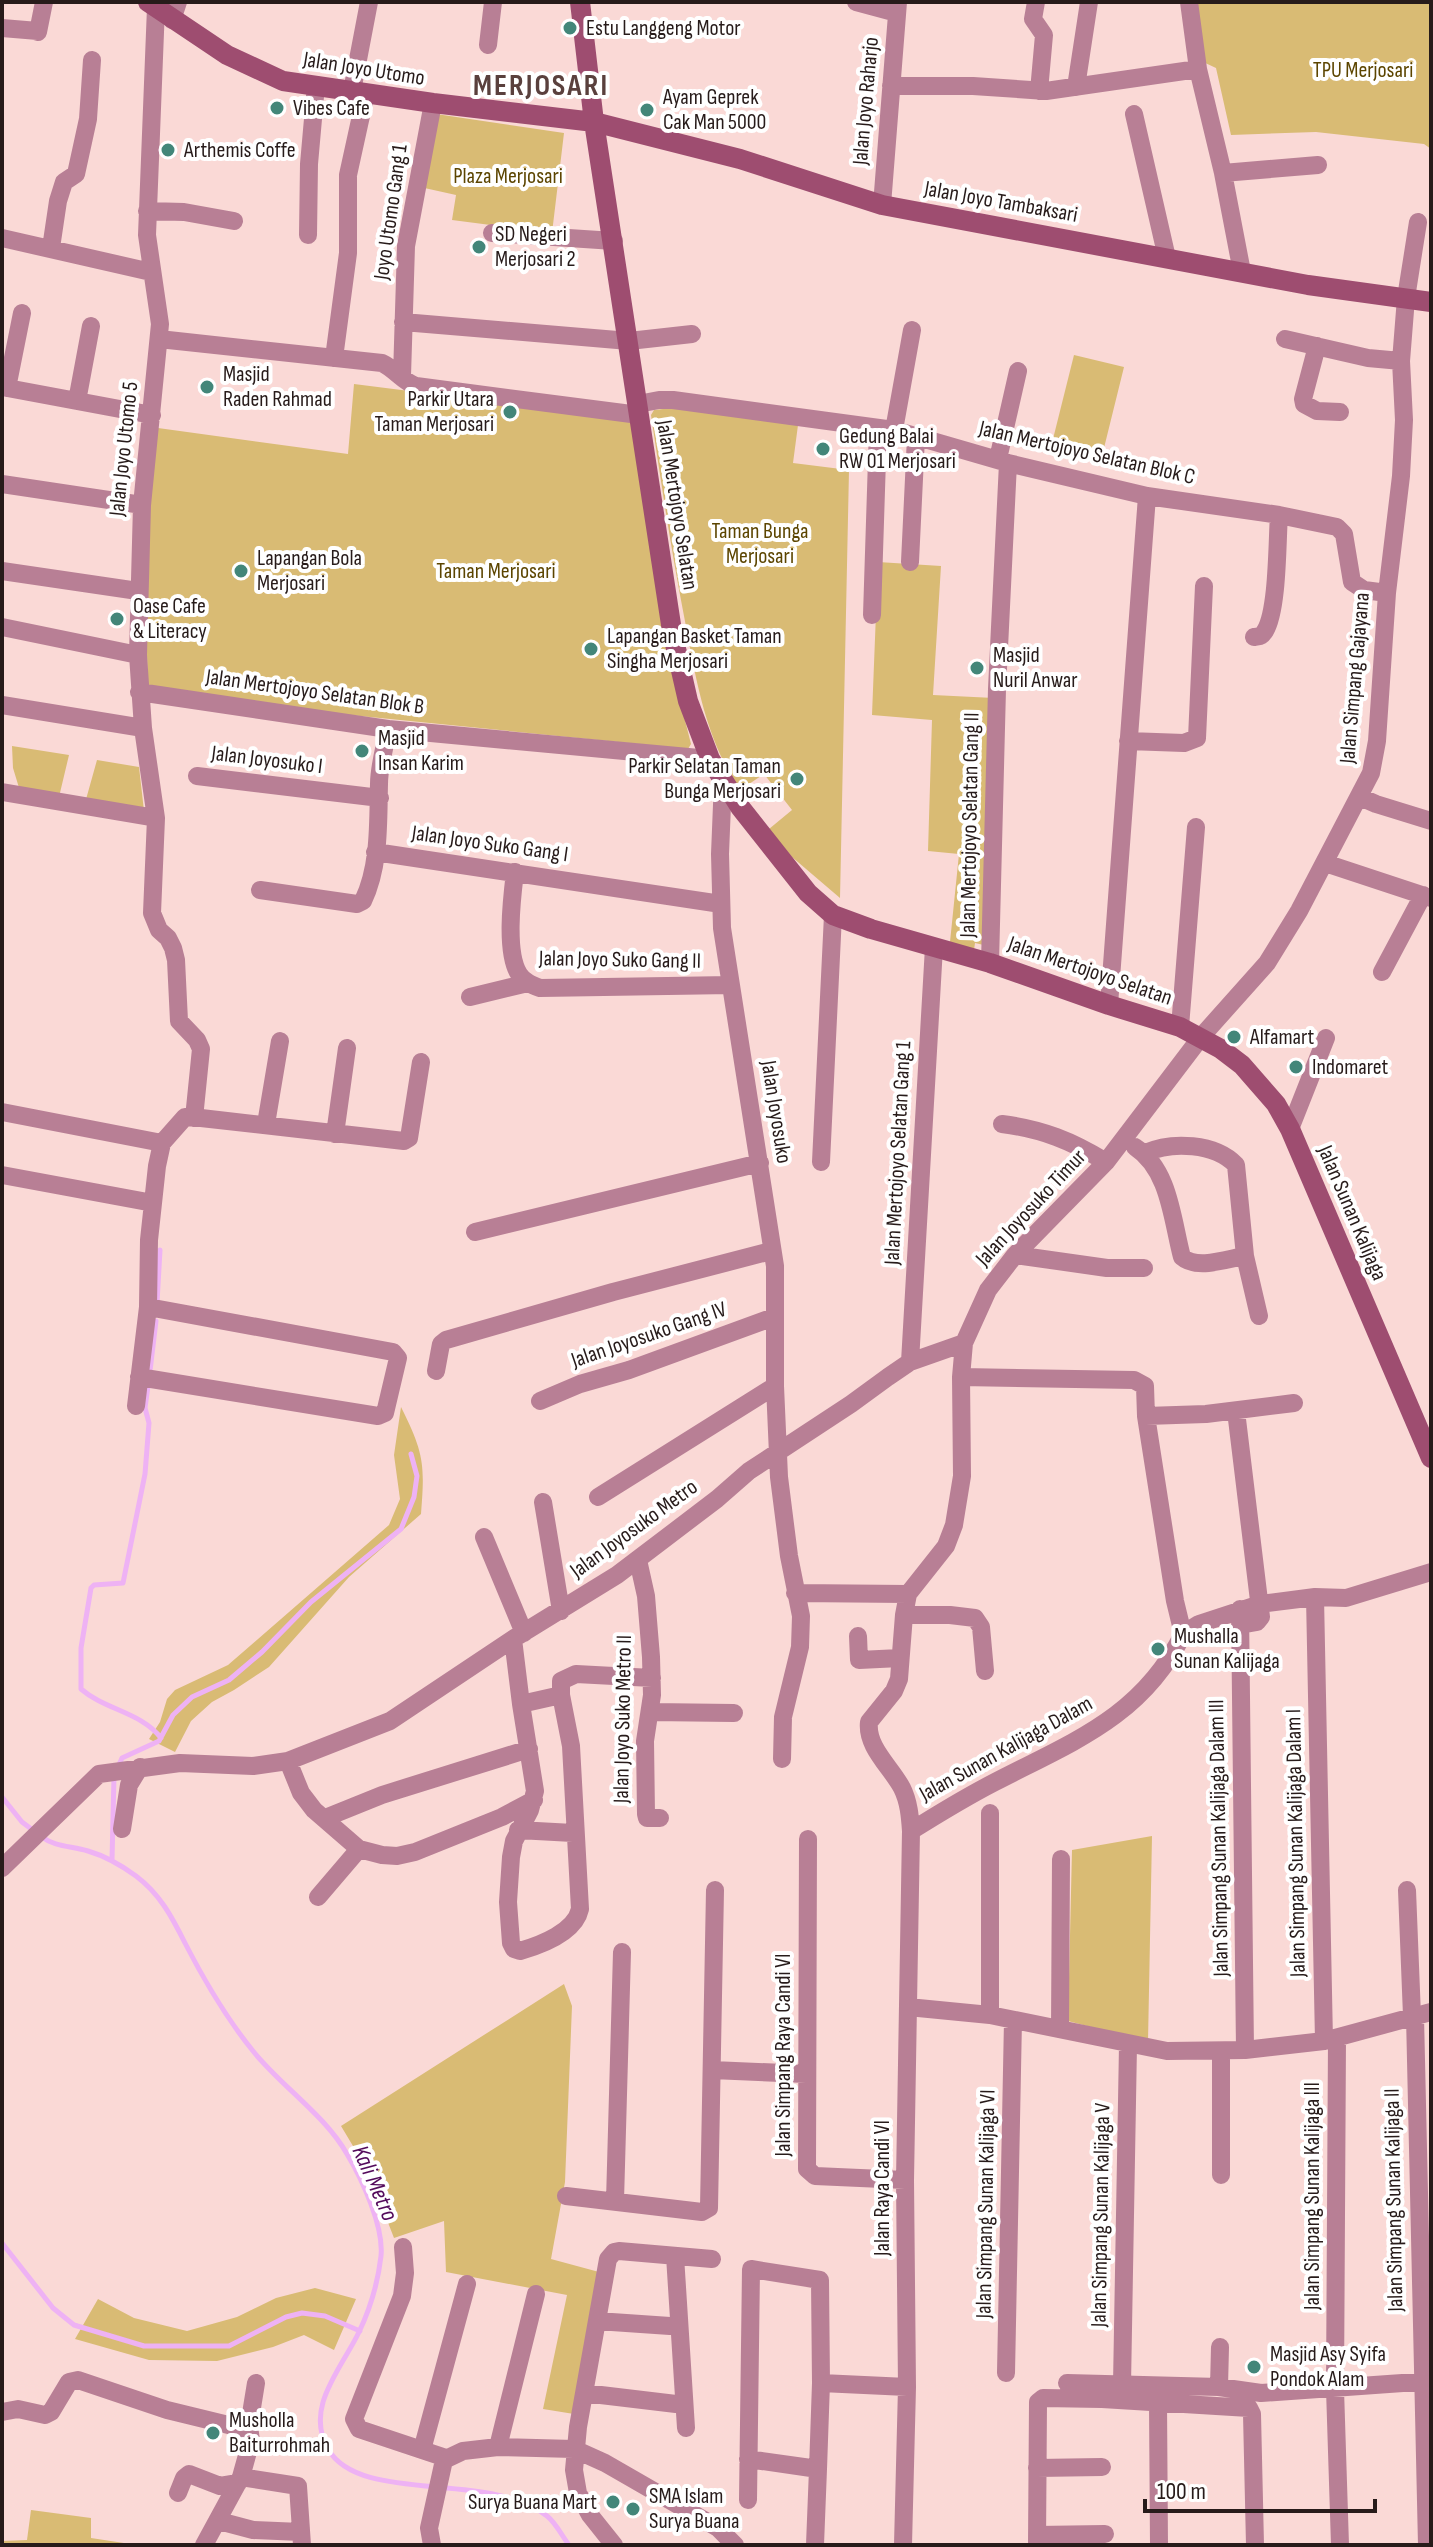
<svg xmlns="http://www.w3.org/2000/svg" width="1433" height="2547" font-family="'Sofia Sans Condensed',sans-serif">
	<rect width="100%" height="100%" fill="#fad9d6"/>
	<path fill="#d9bb74" d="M1196 2H1431V149L1424 144 1316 132 1231 135 1216 68 1201 61Z
		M436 114 564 133 552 233 452 220 456 195 420 187Z
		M1074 355 1124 367 1103 452 1053 439Z
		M354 384 629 419 632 422 675 681 691 744 688 749 330 713 148 688 145 591 147 524 158 428 348 454Z
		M672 408 798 425 793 463 849 470 840 898 792 857 769 829 792 810 764 774 740 790C704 736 696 678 684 616 671 549 661 482 651 415L654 410Z
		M878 562 941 566 933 695 994 698 988 946 975 943 974 950 950 942 959 854 928 851 932 720 872 715Z
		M12 746 69 755 59 797 20 791 13 768Z
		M97 760 139 767 144 811 85 803Z
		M401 1407C424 1453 425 1464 421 1514L349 1577 269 1667 234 1690 212 1702 191 1721 175 1752 149 1739 160 1722 167 1699 175 1690 228 1665 389 1525 400 1499 394 1455Z
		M1152 1836 1148 2042 1068 2021 1072 1850Z
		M564 1984 572 2006 565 2182 551 2259 599 2272 574 2414 543 2409 567 2295 446 2272 444 2221 394 2238 368 2171 341 2126Z
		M315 2288 356 2299 334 2350 304 2335 273 2347 217 2361 149 2360 75 2339 98 2299 134 2318 187 2331 237 2317 276 2298Z
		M31 2510 91 2518V2538L137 2545H2V2541L27 2540Z"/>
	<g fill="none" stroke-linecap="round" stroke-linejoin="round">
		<path stroke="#eeb2f4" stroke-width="5" d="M157 1303 160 1250
			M150 1371 156 1321
			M148 1386 145 1408 149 1423 145 1474 123 1583 94 1585 91 1588 81 1648V1689C105 1710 141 1712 161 1738
			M118 1767 122 1758 159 1741 173 1715 192 1697 229 1680 262 1652 311 1602 401 1529 414 1497 417 1476 411 1454
			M2 1797 22 1822 34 1831
			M42 1837C55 1847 72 1846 88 1851 105 1856 121 1865 136 1876 160 1894 172 1917 185 1943 204 1980 227 2019 253 2051 281 2086 325 2115 347 2154 362 2179 384 2227 381 2256 378 2282 370 2309 359 2332 342 2368 304 2407 328 2449 360 2505 489 2470 547 2516 556 2523 562 2536 569 2545
			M112 1860 114 1776
			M2 2243 53 2308 74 2325 144 2346H229L286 2317 302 2313 325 2316 360 2331"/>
		<path stroke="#b87f95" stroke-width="18" d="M856 2 897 13
			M1036 2 1033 19 1044 35 1039 91
			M1189 2 1198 69 1223 173 1242 272
			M156 7 147 235 160 324 142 505 138 655 143 728 156 818 152 913 159 930 168 938 173 948 176 960 179 1021 197 1040 201 1049 194 1118
			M172 20 178 2
			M2 28 38 31
			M38 32 44 2
			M488 45 493 2
			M891 86H973L1046 91 1198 69
			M1076 87 1089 2
			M352 91 369 2
			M1134 114 1167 258
			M1223 173 1318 165
			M882 205 898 2
			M147 211 184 212 234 221
			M492 233 614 241
			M308 235 309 164 316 85
			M2 238 151 272
			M51 248 58 201 64 182 76 174 88 119 92 60
			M403 322 629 341 692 334
			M159 339 382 363C395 369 403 382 416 386L639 415
			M1285 339 1368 358 1401 361
			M1317 346 1303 399 1304 404 1317 411 1340 412
			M334 358 348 253V175L366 93
			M402 376 406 246 433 103
			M2 387 152 415
			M7 388 22 313
			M77 401 91 326
			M638 404 659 400H673L894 430 1008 463 1147 496 1279 515 1337 527 1344 534 1352 582 1364 590 1387 593
			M894 430 912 330
			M998 459 1018 371
			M2 484 142 505
			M910 562 916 437
			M2 571 138 591
			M872 615 878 428
			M2 627 138 655
			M1254 637C1260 636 1261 637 1265 631 1278 610 1277 542 1279 515
			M139 692 388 729 710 759
			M2 705 143 728
			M1128 741 1184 743 1197 738 1204 586
			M197 776 380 798
			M723 780 720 854 722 928 775 1266V1386L779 1477 789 1556 801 1616 800 1647 783 1717 782 1759
			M2 792 156 818
			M1360 797 1376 804 1431 821
			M375 852 721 904
			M1325 863 1431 898
			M515 872C512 897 505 952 519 974 524 982 532 985 540 988L731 985
			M260 890 357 904 363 901C380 866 378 822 379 784 379 766 385 747 388 729
			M990 963 997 689 1008 463
			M1382 972 1423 895
			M470 997 528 983
			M1109 1005 1147 496
			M1180 1027 1196 827
			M2 1112 162 1143
			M266 1124 280 1041
			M1002 1124C1042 1129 1072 1141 1106 1162
			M1290 1129 1326 1038
			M335 1134 347 1048
			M1135 1147C1170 1170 1172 1220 1182 1257 1197 1270 1227 1259 1245 1256
			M1145 1153C1172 1141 1215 1143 1236 1165L1245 1256 1259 1316
			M821 1162 833 915
			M2 1175 153 1203
			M475 1232 760 1163
			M1015 1255 1107 1268H1144
			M910 1362 934 947
			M436 1371 441 1344 446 1340 613 1292 771 1251
			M139 1377 378 1416 385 1413 398 1358 393 1352 148 1307
			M961 1377 1134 1380 1145 1386 1146 1416
			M540 1401 580 1384 629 1370 774 1317
			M136 1406 148 1307 149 1240 157 1166 162 1143 185 1117 201 1118 404 1141 409 1138 421 1062
			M1236 1411 1261 1617 1257 1622 1240 1625
			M598 1497 775 1386
			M543 1502 561 1611
			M484 1537 524 1633
			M638 1560 646 1596 651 1657 652 1695 645 1741 646 1814 647 1818H660
			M795 1593 908 1594
			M1315 1597 1324 2041
			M1240 1609 1245 2050
			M904 1615H950L975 1618 981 1627 985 1671
			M1183 1634 1175 1601 1146 1416 1206 1414 1294 1403
			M1183 1634 1199 1624 1260 1604 1315 1597 1346 1598 1431 1572
			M858 1636 859 1660 900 1658
			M513 1639 521 1704 535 1791 530 1810 514 1841 511 1857 508 1902 511 1943 514 1949 520 1951C541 1945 575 1932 580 1909L571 1746 561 1695 521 1704
			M561 1695V1681L576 1674 652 1678
			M650 1712 734 1713
			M288 1761 301 1793 314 1810 359 1849 382 1855 397 1856 415 1852 502 1817 534 1800
			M325 1818 382 1795 529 1749
			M122 1829 129 1785 140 1767
			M518 1830 573 1833
			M911 1831C938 1814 966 1797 995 1782 1072 1742 1142 1717 1183 1634
			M808 1839 807 2169 815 2176 905 2180
			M2 1868 99 1774 180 1763 253 1766 288 1761 390 1721 513 1639 617 1575 717 1499 749 1471 851 1404 888 1377 910 1362 964 1343
			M1407 1890 1412 2016
			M318 1897 359 1849
			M908 2007 990 2015 1167 2051 1245 2050 1324 2041 1431 2012
			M990 2015V1813
			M1415 2016 1427 2545
			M1060 2028 1061 1859
			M1337 2038 1335 2389 1340 2545
			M1221 2051V2175
			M712 2070 806 2074
			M566 2196 702 2212 709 2208 715 1890
			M615 2201 622 1952
			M403 2247 405 2273 402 2296 354 2419 359 2429 446 2458
			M675 2256 686 2428
			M597 2321 670 2326
			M1006 2373 1013 2020
			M1067 2383 1219 2387 1261 2393 1431 2381
			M1122 2385 1128 2045
			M1219 2387 1220 2347
			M584 2393 676 2404
			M1158 2402 1159 2545
			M2 2412 18 2409 45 2415 51 2412 69 2382 78 2380 167 2410 249 2430
			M498 2447 536 2294
			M422 2450 467 2284
			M748 2459 818 2469 821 2383
			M1037 2468 1102 2467
			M241 2477 251 2441 249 2426 256 2383
			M178 2493 184 2478 189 2474 220 2486 238 2483
			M748 2500 751 2269 820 2280 821 2383 907 2387
			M219 2521 253 2530 301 2532
			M1037 2535 1105 2534
			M204 2545 241 2477 298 2486 302 2545
			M432 2545 429 2528 444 2460 463 2451 498 2447 574 2449 605 2463 718 2528 735 2545
			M614 2545 590 2515 578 2493 574 2470 578 2427 608 2259 614 2252 619 2251 712 2259
			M815 2545 818 2469
			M903 2545 907 2387 905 2180 911 1831C910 1817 909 1802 902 1788 891 1767 866 1747 869 1722L894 1691 899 1679 904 1615 908 1594 946 1546 954 1525 962 1476 961 1377 964 1343 988 1290 1015 1255 1106 1162 1201 1037 1267 963 1299 911 1371 773 1377 741 1387 593 1401 476 1404 420 1401 361 1406 298 1418 222
			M1037 2545 1038 2402 1043 2398 1102 2399 1249 2408 1252 2414 1255 2545"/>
		<path stroke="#9e4d70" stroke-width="20" d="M148 2 227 55 283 81 433 103 594 122 740 159 882 205 1308 285 1431 302
			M580 2 594 122 672 631 688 701 710 759 740 807 808 893 833 915 871 929 990 963 1109 1005 1180 1027 1221 1049 1242 1065 1276 1104 1290 1129 1431 1458"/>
	</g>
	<g fill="#438679" stroke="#fff" stroke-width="3">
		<circle cx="570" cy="28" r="8"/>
		<circle cx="277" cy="108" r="8"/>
		<circle cx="647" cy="110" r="8"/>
		<circle cx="168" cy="150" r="8"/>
		<circle cx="479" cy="247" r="8"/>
		<circle cx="207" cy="387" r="8"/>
		<circle cx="510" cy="412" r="8"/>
		<circle cx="823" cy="449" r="8"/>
		<circle cx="241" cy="571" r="8"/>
		<circle cx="117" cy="619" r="8"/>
		<circle cx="591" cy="649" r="8"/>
		<circle cx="977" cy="668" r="8"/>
		<circle cx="362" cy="751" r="8"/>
		<circle cx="797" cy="779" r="8"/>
		<circle cx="1234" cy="1037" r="8"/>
		<circle cx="1296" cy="1067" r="8"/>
		<circle cx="1158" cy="1649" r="8"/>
		<circle cx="1254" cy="2367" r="8"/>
		<circle cx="213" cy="2433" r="8"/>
		<circle cx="613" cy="2502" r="8"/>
		<circle cx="633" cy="2509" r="8"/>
	</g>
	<g text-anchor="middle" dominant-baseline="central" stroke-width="8" stroke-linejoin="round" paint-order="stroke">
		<g font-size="22" fill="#271b1a" stroke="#fff" text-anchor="start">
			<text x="586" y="28">Estu Langgeng Motor</text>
			<text x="663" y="97">Ayam Geprek<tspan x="663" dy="25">Cak Man 5000</tspan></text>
			<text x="293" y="108">Vibes Cafe</text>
			<text x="184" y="150">Arthemis Coffe</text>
			<text x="495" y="234">SD Negeri<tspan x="495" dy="25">Merjosari 2</tspan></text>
			<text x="223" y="374">Masjid<tspan x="223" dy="25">Raden Rahmad</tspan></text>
			<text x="494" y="399" text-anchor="end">Parkir Utara<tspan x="494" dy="25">Taman Merjosari</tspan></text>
			<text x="839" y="436">Gedung Balai<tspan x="839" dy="25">RW 01 Merjosari</tspan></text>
			<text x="257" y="558">Lapangan Bola<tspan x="257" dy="25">Merjosari</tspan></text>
			<text x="133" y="606">Oase Cafe<tspan x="133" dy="25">&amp; Literacy</tspan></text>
			<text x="607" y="636">Lapangan Basket Taman<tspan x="607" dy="25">Singha Merjosari</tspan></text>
			<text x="993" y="655">Masjid<tspan x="993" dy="25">Nuril Anwar</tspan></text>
			<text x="378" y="738">Masjid<tspan x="378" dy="25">Insan Karim</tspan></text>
			<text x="781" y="766" text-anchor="end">Parkir Selatan Taman<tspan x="781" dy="25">Bunga Merjosari</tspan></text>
			<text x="1250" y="1037">Alfamart</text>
			<text x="1312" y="1067">Indomaret</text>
			<text x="1174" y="1636">Mushalla<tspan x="1174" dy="25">Sunan Kalijaga</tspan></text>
			<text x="1270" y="2354">Masjid Asy Syifa<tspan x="1270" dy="25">Pondok Alam</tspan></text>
			<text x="229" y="2420">Musholla<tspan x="229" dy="25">Baiturrohmah</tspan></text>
			<text x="649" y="2496">SMA Islam<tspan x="649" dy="25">Surya Buana</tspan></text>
			<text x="597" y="2502" text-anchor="end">Surya Buana Mart</text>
		</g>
		<g font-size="22" fill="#271b1a" stroke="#fff">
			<text transform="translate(364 69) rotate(9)">Jalan Joyo Utomo</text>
			<text transform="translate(866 101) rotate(-85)">Jalan Joyo Raharjo</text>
			<text transform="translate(1001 202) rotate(10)">Jalan Joyo Tambaksari</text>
			<text transform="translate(391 212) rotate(-82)">Joyo Utomo Gang 1</text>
			<text transform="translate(124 449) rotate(-84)">Jalan Joyo Utomo 5</text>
			<text transform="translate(1087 453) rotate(13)">Jalan Mertojoyo Selatan Blok C</text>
			<text transform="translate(677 505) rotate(81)">Jalan Mertojoyo Selatan</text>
			<text transform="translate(1355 678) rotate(-85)">Jalan Simpang Gajayana</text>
			<text transform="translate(315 692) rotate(8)">Jalan Mertojoyo Selatan Blok B</text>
			<text transform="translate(267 760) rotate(7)">Jalan Joyosuko I</text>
			<text transform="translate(970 825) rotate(-89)">Jalan Mertojoyo Selatan Gang II</text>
			<text transform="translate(490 844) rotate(8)">Jalan Joyo Suko Gang I</text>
			<text transform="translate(620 960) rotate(1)">Jalan Joyo Suko Gang II</text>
			<text transform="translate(1090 971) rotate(19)">Jalan Mertojoyo Selatan</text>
			<text transform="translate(776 1112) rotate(81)">Jalan Joyosuko</text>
			<text transform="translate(898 1153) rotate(-87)">Jalan Mertojoyo Selatan Gang 1</text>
			<text transform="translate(1031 1208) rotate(-47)">Jalan Joyosuko Timur</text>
			<text transform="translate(1352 1213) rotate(67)">Jalan Sunan Kalijaga</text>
			<text transform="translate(649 1335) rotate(-19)">Jalan Joyosuko Gang IV</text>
			<text transform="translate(634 1529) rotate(-36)">Jalan Joyosuko Metro</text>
			<text transform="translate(623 1719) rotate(-89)">Jalan Joyo Suko Metro II</text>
			<text transform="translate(1006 1749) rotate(-29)">Jalan Sunan Kalijaga Dalam</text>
			<text transform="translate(1219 1838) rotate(-91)">Jalan Simpang Sunan Kalijaga Dalam III</text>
			<text transform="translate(1296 1843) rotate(-91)">Jalan Simpang Sunan Kalijaga Dalam I</text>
			<text transform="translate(783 2055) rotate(-90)">Jalan Simpang Raya Candi VI</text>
			<text transform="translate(882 2188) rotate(-90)">Jalan Raya Candi VI</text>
			<text transform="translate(1312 2196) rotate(-90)">Jalan Simpang Sunan Kalijaga III</text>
			<text transform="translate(1394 2200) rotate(-91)">Jalan Simpang Sunan Kalijaga II</text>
			<text transform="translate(986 2204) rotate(-89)">Jalan Simpang Sunan Kalijaga VI</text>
			<text transform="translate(1101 2215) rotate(-89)">Jalan Simpang Sunan Kalijaga V</text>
		</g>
		<g font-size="22" fill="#5c4500" stroke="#fff">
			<text x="1363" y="70">TPU Merjosari</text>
			<text x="508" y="176">Plaza Merjosari</text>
			<text x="760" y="531">Taman Bunga<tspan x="760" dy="25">Merjosari</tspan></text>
			<text x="496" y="571">Taman Merjosari</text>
		</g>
		<g font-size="24" font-style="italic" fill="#530a5b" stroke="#fff">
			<text transform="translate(375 2183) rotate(66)">Kali Metro</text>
		</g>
		<g font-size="30" font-weight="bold" letter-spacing="2" fill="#5a403d" stroke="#fff">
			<text x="541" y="86">MERJOSARI</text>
		</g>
	</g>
	<rect width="1433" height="2547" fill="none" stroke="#271b1a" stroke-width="8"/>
	<path d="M1145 2499v12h230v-12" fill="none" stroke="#271b1a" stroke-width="4"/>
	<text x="1157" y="2499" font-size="24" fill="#271b1a" stroke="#ffffff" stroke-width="6" paint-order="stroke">100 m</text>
</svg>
